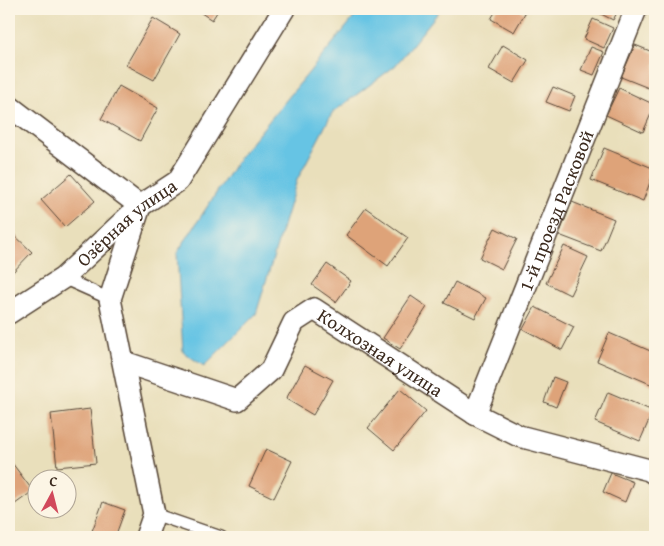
<svg xmlns="http://www.w3.org/2000/svg" width="664" height="546" font-family="'Gentium Book Plus',serif">
	<rect width="100%" height="100%" fill="#fcf5e5"/>
	<filter id="ink" filterUnits="userSpaceOnUse"><feTurbulence type="fractalNoise" baseFrequency=".02" numOctaves="2"/><feDisplacementMap in="SourceGraphic" scale="10" xChannelSelector="R" yChannelSelector="G"/><feConvolveMatrix kernelMatrix="1 2 1 2 8 2 1 2 1" color-interpolation-filters="sRGB"/></filter>
	<filter id="wash" filterUnits="userSpaceOnUse"><feTurbulence type="fractalNoise" baseFrequency=".0096" numOctaves="4" result="noise"/><feDisplacementMap in="SourceGraphic" scale="20" xChannelSelector="R" yChannelSelector="G"/><feGaussianBlur stdDeviation="1.12" result="paint"/><feColorMatrix in="noise" values="0 0 0 0 0 0 0 0 0 0 0 0 0 0 0 0 0 1.4 0 .05"/><feComposite in="paint" operator="in"/></filter>
	<g filter="url(#wash)">
		<rect width="100%" height="100%" fill="#e9dfbb"/>
		<path fill="#66c4e4" stroke="#507781" d="M361 9H441L395 66 332 113 297 180 256 314 204 366 183 352 177 253 241 155Z"/>
		<g id="blocks">
			<path fill="#dea379" d="M195 9H219L212 20Z
				M497 9H518L525 13 514 32 491 19Z
				M596 9H619L613 20 595 11Z
				M153 18 180 34 154 80 126 65Z
				M593 19 613 28 604 48 584 39Z
				M503 45 528 60 514 83 489 69Z
				M635 45 655 53V80L651 89 621 77Z
				M591 47 604 52 594 75 581 70Z
				M119 86 158 108 140 141 101 119Z
				M553 87 575 96 569 111 546 102Z
				M619 88 655 105 643 132 606 115Z
				M604 148 655 169 643 201 591 180Z
				M71 174 95 201 65 227 41 200Z
				M572 202 614 219 601 251 559 235Z
				M366 208 408 238 388 266 346 235Z
				M495 228 517 239 502 269 480 258Z
				M9 230 32 252 9 276Z
				M564 246 588 257 570 295 546 283Z
				M327 264 351 281 336 302 312 285Z
				M455 282 486 298 475 318 444 303Z
				M411 296 427 307 400 349 383 338Z
				M535 307 574 327 562 350 523 329Z
				M609 333 655 353V386L597 361Z
				M305 365 333 380 313 415 286 399Z
				M553 377 566 382 556 407 544 402Z
				M400 389 426 411 394 450 368 428Z
				M608 392 653 411 640 441 595 422Z
				M90 409 96 463 57 467 51 414Z
				M266 449 292 461 274 498 249 486Z
				M9 459 33 491 11 507 9 504Z
				M611 473 633 482 625 502 603 492Z
				M103 502 125 510 115 537H109L92 531Z"/>
		</g>
	</g>
	<g filter="url(#ink)">
		<use href="#blocks" fill-opacity="0" stroke="#554536" stroke-width="1"/>
		<g fill="none" stroke-linecap="round" stroke-linejoin="round">
			<g stroke="#554536" stroke-width="14">
				<path id="lane" d="M63 278 110 299
					M154 514 221 537"/>
			</g>
			<g stroke="#554536" stroke-width="24">
				<g id="street">
					<path d="M9 106 140 206 110 299 154 514 146 537"/>
					<path id="s1" d="M9 313 63 278 140 206 178 181 284 9"/>
					<path id="s2" d="M124 362 237 400 271 370 294 322 314 309 475 414 519 436 649 470 655 474"/>
					<path id="s3" d="M475 414 636 9"/>
				</g>
			</g>
			<use href="#lane" stroke="#fff" stroke-width="11"/>
			<use href="#street" stroke="#fff" stroke-width="21"/>
		</g>
	</g>
	<g text-anchor="middle" dominant-baseline="central" stroke-width="5" stroke-linejoin="round" paint-order="stroke">
		<g font-size="19" fill="#3b2a1e" stroke="#fcf5e5">
			<text stroke="none"><textPath href="#s3" startOffset="219">1-й проезд Расковой</textPath></text>
			<text stroke="none"><textPath href="#s1" startOffset="149">Озёрная улица</textPath></text>
			<text stroke="none"><textPath href="#s2" startOffset="321">Колхозная улица</textPath></text>
		</g>
	</g>
	<rect width="664" height="546" fill="none" stroke="#fcf5e5" stroke-width="30"/>
	<g transform="translate(52 494) rotate(7)"><circle r="24" fill="#fcf5e5" stroke="#afa495"/>
	<path d="M0-4L9 19L0 12L-9 19Z" fill="#d1495b"/>
	<text y="-8" font-size="14" font-weight="bold" text-anchor="middle" fill="#3b2a1e">С</text>
	</g>
</svg>
